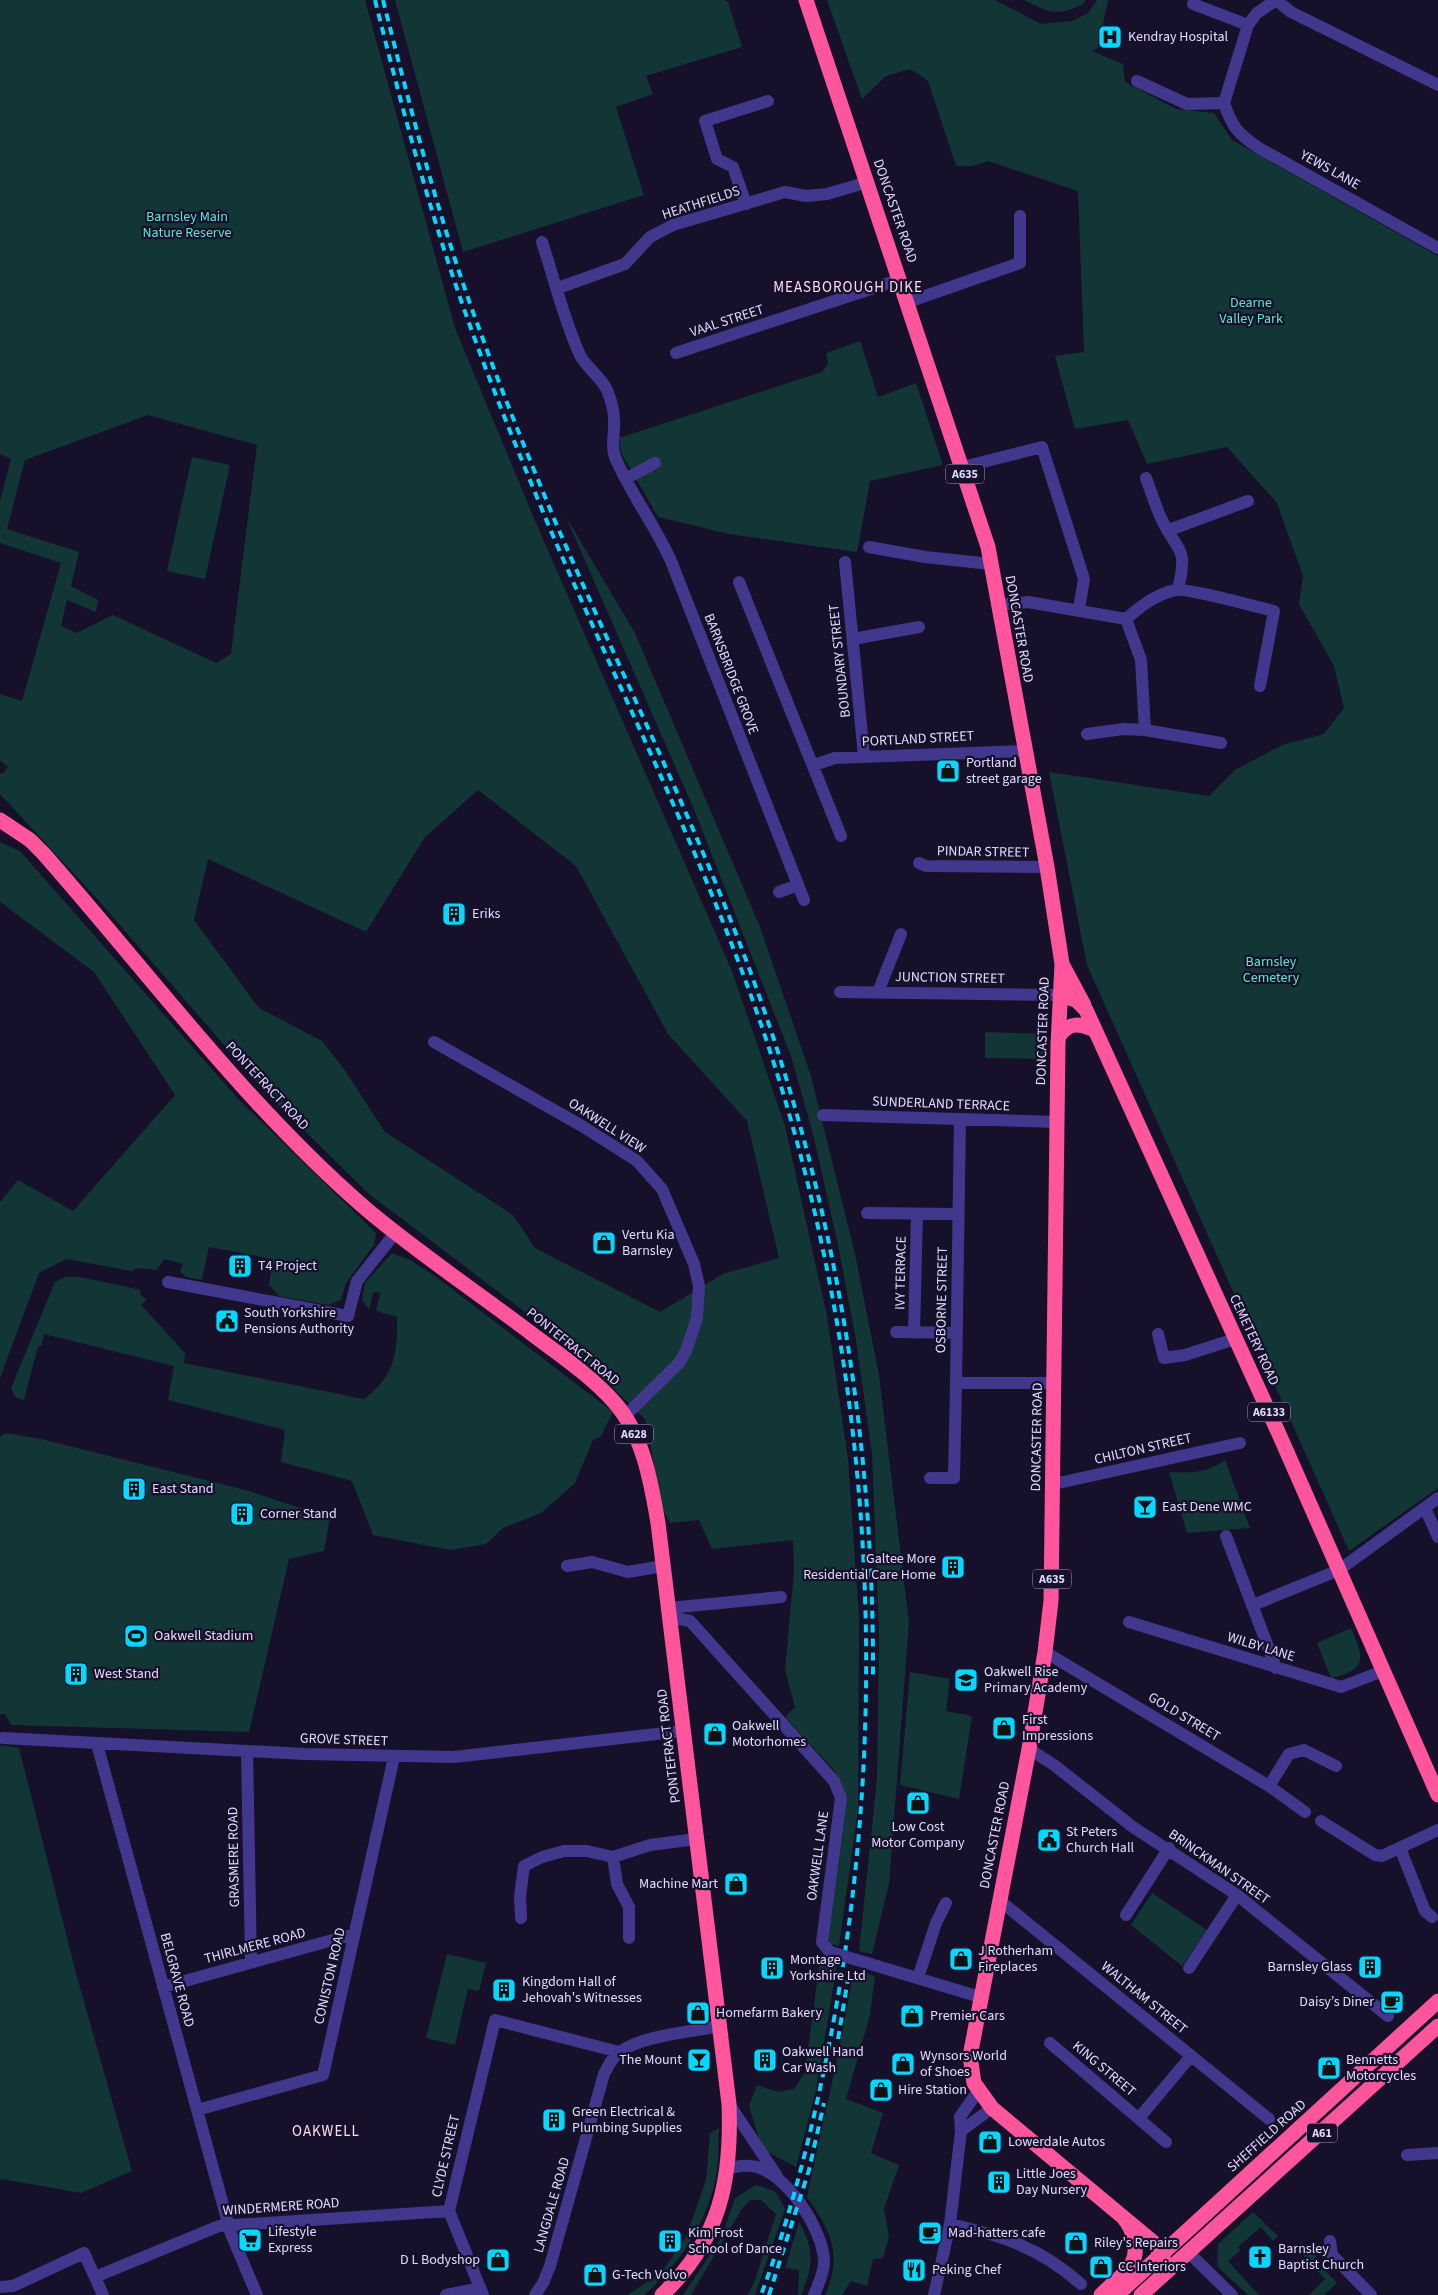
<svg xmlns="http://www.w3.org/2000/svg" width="1438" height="2295" font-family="'Source Sans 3',sans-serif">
	<rect width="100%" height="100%" fill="#16102b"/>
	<path fill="#123536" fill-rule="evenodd" d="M0 0H365L455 328 536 523 732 971 785 1126 827 1316 848 1459 859 1617 858 1809 839 1946 830 1944 827 1935 845 1812V1791L834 1770 785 1717 795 1707 785 1670 794 1572 793 1540 712 1549 699 1520 670 1523 661 1506 646 1420 570 1346 369 1194 264 1091 100 902 0 794V773L2 774 8 767 0 760V694L22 701 61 563 0 543V501L11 459 0 454ZM148 415 257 445 231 654 216 663 113 615 77 633 61 626 67 600 96 612 98 600 71 586 79 552 7 529 25 460ZM478 790 576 866 668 1034 747 1121 779 1258 723 1274 660 1312 535 1248 513 1215 385 1132 344 1069 322 1041 259 1008 194 920 208 859 366 932 425 837Z
		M395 0H725L728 2 742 47 646 76 653 94 616 107 644 195 463 252Z
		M827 0H995L1041 24 1072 21 1088 13 1097 0H1108L1098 48 1092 51 1123 64 1125 82 1176 109 1214 113 1232 140 1438 256V1488L1349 1551 1087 965 1049 772 1209 796 1235 770 1282 745 1324 734 1344 708 1334 666 1299 604 1303 576 1277 503 1227 447 1147 464 1128 420 1075 429 1055 356 1084 352 1078 191 988 161 972 166H956L928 81 910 69 886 76 862 99Z
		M1024 0H1085L1083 4C1057 17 1050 13 1024 0Z
		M860 341 878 397 916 383 943 465 870 481 857 552 729 534 658 517 621 453 619 438 822 372 828 364 826 353Z
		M192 457 230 465 205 579 167 571Z
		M565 515 635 633 760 927 811 1076 855 1254 879 1375 909 1622 889 1884 872 1954 859 1951 877 1778 879 1638 872 1453 855 1334 837 1240 813 1134 791 1056 693 807Z
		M0 842 20 851 240 1101 376 1233 374 1245 346 1283 341 1300 328 1305 279 1296 269 1285 273 1259 209 1247 202 1280 186 1277 180 1271 183 1264 164 1259 157 1270 136 1268 132 1271 66 1259 39 1273 0 1378V1202L18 1180 73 1211 175 1095 94 972 0 902Z
		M985 1032 1046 1034V1059L985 1058Z
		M392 1253 410 1260 435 1276 613 1412 601 1436 593 1440 575 1483 541 1513 503 1528 486 1544 450 1550 373 1535 352 1481 281 1462 285 1430 168 1400 174 1366 44 1334 41 1346H38L24 1400 15 1397 11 1388 55 1282 65 1277H80L141 1290 140 1295 147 1299 141 1305 185 1353 184 1363 364 1399C394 1377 398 1353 397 1317L376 1311 380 1293 373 1292 369 1310 362 1300 365 1283Z
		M5 1433 41 1439 249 1491 330 1518 324 1551 289 1559 249 1732 11 1725 5 1714H0V1437Z
		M1225 1460 1250 1528 1187 1533 1169 1472C1191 1473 1207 1473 1225 1460Z
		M1351 1628C1364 1657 1368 1670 1331 1678L1317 1643Z
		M910 1672 950 1679 946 1711 972 1716 959 1799 900 1785Z
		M0 1745 19 1748 77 1977 132 2171 81 2193 1 2179 0 2182Z
		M1152 1893 1207 1930 1182 1966 1131 1925Z
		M447 1954 486 1963 479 1991 468 1989 455 2045 426 2038Z
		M820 1960 837 1965 816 2090 796 2167 762 2149 749 2106 757 2085 778 2092 794 2089 805 2072Z
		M854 1969 875 1976 870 2015 846 2099 883 2113 871 2153 899 2165 884 2209 889 2237 883 2258 873 2259 867 2286 851 2281 842 2295H825C843 2254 831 2231 807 2197L840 2046Z
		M719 2128C718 2145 719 2166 715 2182 704 2227 679 2265 644 2295H627L661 2273 686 2237 706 2180 710 2133Z
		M756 2185 776 2192 785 2209 755 2295H748L755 2280 776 2214 761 2200H750L743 2207 691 2295H683L721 2238 735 2198Z
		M1253 2212 1278 2236 1273 2241 1261 2227 1238 2247 1240 2251 1228 2261 1259 2295H1248L1217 2266 1218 2244Z
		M799 2222C815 2249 813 2267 801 2295H798L799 2270 785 2268Z
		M1297 2249 1315 2252 1317 2262 1337 2283 1324 2295H1309L1325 2279Z"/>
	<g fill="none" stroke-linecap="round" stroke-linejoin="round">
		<path stroke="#41388d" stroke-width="12" d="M1276 0 1291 12 1438 85
			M1193 4 1248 25
			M1137 81 1187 104 1224 103
			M1224 103C1232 127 1238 134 1259 148L1438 248
			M1224 103 1248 25 1257 13 1276 0
			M746 204 733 167 717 159 705 121 768 101
			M542 242C554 278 565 324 581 357 588 369 601 377 607 390 612 402 615 415 614 427 614 438 611 446 615 457 630 493 655 525 671 561L804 900
			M558 288 625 264 650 237 673 225 785 192 806 196 827 194 868 182
			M908 302 1020 263V216
			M676 353 901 279
			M963 467 1042 447 1084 579 1079 609
			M627 478 655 463
			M1146 478C1151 491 1155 505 1161 518 1177 553 1189 545 1178 589
			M1169 530 1248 501
			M869 547 925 557 991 564
			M845 562 864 756
			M739 582 841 836
			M998 605 1028 602 1126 619C1141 606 1156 594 1176 590 1189 588 1256 607 1274 611L1260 686
			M1126 619 1141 660 1145 730
			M853 639 919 627
			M1087 734 1123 729 1145 730 1221 743
			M814 765 835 758 1024 751
			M919 863 926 866 1047 867
			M779 892 798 885
			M840 992 1060 995
			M878 992 901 934
			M434 1042 582 1126 637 1161 662 1189 694 1264 699 1286 697 1318 686 1351 679 1363 625 1416
			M823 1115 1057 1122
			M960 1119 956 1383H1054
			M867 1213 958 1214
			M168 1282 348 1316 357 1281 396 1232
			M896 1332 957 1333
			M914 1333 917 1214
			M1158 1334 1164 1358 1185 1355 1235 1339
			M930 1478H954L956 1383
			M1052 1483 1063 1482 1240 1443
			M1425 1508 1438 1537
			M1226 1536 1276 1668
			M567 1566 592 1562 628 1572 663 1566
			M1253 1605 1339 1570 1438 1498
			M669 1608 781 1597
			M670 1620 680 1619 690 1621 834 1781 841 1798 822 1942 829 1951 837 1954
			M1129 1622 1341 1687 1383 1671
			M1045 1652 1269 1786 1305 1812
			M3 1738 305 1754 454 1757 683 1731
			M97 1744 231 2234 257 2295
			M1029 1749 1054 1765 1133 1827 1237 1895 1388 2016
			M247 1751 251 1962
			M1269 1786 1289 1754 1304 1750 1336 1766
			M1321 1821 1375 1855 1382 1856 1438 1830
			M1400 1848 1425 1911 1432 1917
			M613 1857 617 1884 629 1907V1938
			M999 1900 1269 2119
			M1126 1915 1169 1848
			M521 1918 520 1896 524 1866 542 1857 564 1851H587L613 1857 650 1845 696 1839
			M867 1963 980 1997
			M1189 1968 1237 1895
			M918 1978 936 1923 946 1903
			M163 1987 354 1934
			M1050 2043 1166 2142
			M729 2104 777 2176
			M197 2110 323 2075 394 1757
			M1139 2118 1191 2056
			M961 2131 992 2108
			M1407 2155 1438 2153
			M728 2168C736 2167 744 2165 751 2166 785 2169 824 2231 824 2262 824 2273 818 2285 814 2295
			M950 2224C1003 2236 1039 2247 1081 2284
			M1330 2241 1332 2255 1371 2295
			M1189 2253 1232 2295
			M95 2277 219 2226 449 2211
			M0 2287 13 2286 84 2253 103 2295
			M446 2295 480 2288
			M483 2295 449 2211 495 2020 619 2052
			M535 2295 543 2283 550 2266 604 2074C609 2065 612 2057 620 2052 643 2035 691 2032 720 2026
			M934 2295 950 2224 961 2131 960 2117 978 2091"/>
		<path stroke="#ff559c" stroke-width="15" d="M806 0 988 547 1047 867 1062 964 1058 1044 1051 1601 1045 1652 1029 1749 970 2056 974 2083 992 2108 1153 2242 1165 2262V2273
			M0 820 30 840 43 853C148 972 244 1103 365 1208 418 1253 477 1292 532 1334 560 1355 591 1376 614 1402 643 1434 651 1482 658 1523L729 2104C732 2180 720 2240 662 2295
			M1062 964 1084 1005
			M1060 995 1076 1000 1086 1010 1279 1434 1438 1795
			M1059 1036C1070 1021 1079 1024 1095 1030
			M1101 2295C1120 2275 1141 2268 1134 2238 1132 2232 1130 2225 1125 2220
			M1117 2295 1438 2001
			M1141 2295 1438 2026"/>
		<path stroke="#06d7ff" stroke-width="4" stroke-dasharray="8 6" stroke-linecap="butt" d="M375 0C403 112 433 225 473 334 496 398 522 461 548 524 620 693 705 858 764 1033 872 1355 895 1707 830 2040 813 2127 792 2213 761 2295
			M383 0C411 111 440 224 480 331 503 395 529 458 555 521 633 702 725 879 783 1068 845 1266 874 1472 873 1679
			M838 2039 849 1973
			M769 2295 809 2170 824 2103"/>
		<path stroke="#41388d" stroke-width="12" d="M837 1954 867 1963"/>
	</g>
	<defs>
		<g id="hospital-square" transform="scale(1.25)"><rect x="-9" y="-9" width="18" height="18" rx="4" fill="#06d7ff" stroke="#16102b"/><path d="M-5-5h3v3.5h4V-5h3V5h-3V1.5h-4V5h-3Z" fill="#111"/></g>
		<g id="shop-square" transform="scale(1.25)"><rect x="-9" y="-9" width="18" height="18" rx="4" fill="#06d7ff" stroke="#16102b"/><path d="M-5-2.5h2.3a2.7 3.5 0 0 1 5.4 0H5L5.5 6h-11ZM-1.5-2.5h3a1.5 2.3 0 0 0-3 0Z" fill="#111"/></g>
		<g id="building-square" transform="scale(1.25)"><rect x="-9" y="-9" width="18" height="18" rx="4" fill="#06d7ff" stroke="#16102b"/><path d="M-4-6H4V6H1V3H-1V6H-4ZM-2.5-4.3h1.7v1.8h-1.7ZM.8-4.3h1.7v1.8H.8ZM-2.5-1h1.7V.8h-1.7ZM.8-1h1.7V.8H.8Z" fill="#111"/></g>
		<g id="civic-square" transform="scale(1.25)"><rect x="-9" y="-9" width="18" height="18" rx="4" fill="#06d7ff" stroke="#16102b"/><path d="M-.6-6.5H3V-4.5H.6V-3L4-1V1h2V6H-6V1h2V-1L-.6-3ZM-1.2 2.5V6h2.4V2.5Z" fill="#111"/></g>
		<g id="bar-square" transform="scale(1.25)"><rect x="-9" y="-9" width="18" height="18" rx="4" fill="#06d7ff" stroke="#16102b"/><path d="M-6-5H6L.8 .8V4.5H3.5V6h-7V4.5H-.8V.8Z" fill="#111"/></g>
		<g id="stadium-square" transform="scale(1.25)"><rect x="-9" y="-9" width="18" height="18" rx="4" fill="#06d7ff" stroke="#16102b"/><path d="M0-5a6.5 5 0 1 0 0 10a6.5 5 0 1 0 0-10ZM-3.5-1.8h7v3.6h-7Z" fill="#111"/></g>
		<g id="school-square" transform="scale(1.25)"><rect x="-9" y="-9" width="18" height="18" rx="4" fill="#06d7ff" stroke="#16102b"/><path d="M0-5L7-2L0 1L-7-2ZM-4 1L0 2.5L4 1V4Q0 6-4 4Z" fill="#111"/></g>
		<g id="cafe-square" transform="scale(1.25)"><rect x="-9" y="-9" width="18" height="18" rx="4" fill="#06d7ff" stroke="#16102b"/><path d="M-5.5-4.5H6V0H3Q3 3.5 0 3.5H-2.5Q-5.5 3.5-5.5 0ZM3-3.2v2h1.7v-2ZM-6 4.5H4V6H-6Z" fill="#111"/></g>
		<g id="supermarket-square" transform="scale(1.25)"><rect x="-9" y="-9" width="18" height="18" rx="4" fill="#06d7ff" stroke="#16102b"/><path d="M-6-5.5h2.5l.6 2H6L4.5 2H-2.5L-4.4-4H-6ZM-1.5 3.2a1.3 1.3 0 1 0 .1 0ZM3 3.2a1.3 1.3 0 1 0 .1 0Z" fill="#111"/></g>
		<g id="church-square" transform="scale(1.25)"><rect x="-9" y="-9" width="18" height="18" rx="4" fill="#06d7ff" stroke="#16102b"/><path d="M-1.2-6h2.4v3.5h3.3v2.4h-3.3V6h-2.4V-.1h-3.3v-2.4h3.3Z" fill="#111"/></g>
		<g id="restaurant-square" transform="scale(1.25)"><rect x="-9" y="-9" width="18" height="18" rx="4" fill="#06d7ff" stroke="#16102b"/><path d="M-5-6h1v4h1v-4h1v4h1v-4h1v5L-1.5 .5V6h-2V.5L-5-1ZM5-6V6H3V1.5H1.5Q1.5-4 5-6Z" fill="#111"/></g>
	</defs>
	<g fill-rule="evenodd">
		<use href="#hospital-square" x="1110" y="37"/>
		<use href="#shop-square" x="948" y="771"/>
		<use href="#building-square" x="454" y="914"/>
		<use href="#shop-square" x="604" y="1243"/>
		<use href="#building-square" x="240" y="1266"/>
		<use href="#civic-square" x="227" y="1321"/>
		<use href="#building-square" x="134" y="1489"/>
		<use href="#bar-square" x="1145" y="1507"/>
		<use href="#building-square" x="242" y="1514"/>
		<use href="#building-square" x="953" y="1567"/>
		<use href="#stadium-square" x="136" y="1636"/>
		<use href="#building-square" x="76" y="1674"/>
		<use href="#school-square" x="966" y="1680"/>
		<use href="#shop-square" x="1004" y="1728"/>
		<use href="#shop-square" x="715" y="1734"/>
		<use href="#shop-square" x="918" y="1803"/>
		<use href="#civic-square" x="1049" y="1840"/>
		<use href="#shop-square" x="736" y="1884"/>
		<use href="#shop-square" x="961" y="1959"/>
		<use href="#building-square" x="1370" y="1967"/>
		<use href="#building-square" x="772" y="1968"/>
		<use href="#building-square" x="504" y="1990"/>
		<use href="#cafe-square" x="1392" y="2002"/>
		<use href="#shop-square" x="698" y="2013"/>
		<use href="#shop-square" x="912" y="2016"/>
		<use href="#bar-square" x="699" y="2060"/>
		<use href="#building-square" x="765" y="2060"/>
		<use href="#shop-square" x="903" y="2064"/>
		<use href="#shop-square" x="1329" y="2068"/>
		<use href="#shop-square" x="881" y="2090"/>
		<use href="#building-square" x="554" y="2120"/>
		<use href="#shop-square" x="990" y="2142"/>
		<use href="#building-square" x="999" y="2182"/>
		<use href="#cafe-square" x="930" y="2233"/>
		<use href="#supermarket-square" x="250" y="2240"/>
		<use href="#building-square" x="670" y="2241"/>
		<use href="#shop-square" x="1076" y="2243"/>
		<use href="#church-square" x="1260" y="2257"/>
		<use href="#shop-square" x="498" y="2260"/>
		<use href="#shop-square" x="1101" y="2267"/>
		<use href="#restaurant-square" x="914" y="2270"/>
		<use href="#shop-square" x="595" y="2275"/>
	</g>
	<g text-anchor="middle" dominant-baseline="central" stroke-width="4.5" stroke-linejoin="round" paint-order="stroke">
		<g fill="#16102b" stroke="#a39dbf" stroke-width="1">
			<rect x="946" y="464.5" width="38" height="19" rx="4"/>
			<rect x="1248" y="1402.5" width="42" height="19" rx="4"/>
			<rect x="615" y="1424.5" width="38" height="19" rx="4"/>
			<rect x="1033" y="1569.5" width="38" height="19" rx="4"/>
			<rect x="1307" y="2123.5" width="30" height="19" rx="4"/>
		</g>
		<g font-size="12" font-weight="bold" fill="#e0daff">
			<text x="965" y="474">A635</text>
			<text x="1269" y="1412">A6133</text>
			<text x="634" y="1434">A628</text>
			<text x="1052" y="1579">A635</text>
			<text x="1322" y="2133">A61</text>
		</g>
		<g font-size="14" fill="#e0daff" stroke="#16102b" text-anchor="start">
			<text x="1128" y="37">Kendray Hospital</text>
			<text x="966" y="763">Portland<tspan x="966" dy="16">street garage</tspan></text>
			<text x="472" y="914">Eriks</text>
			<text x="622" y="1235">Vertu Kia<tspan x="622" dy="16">Barnsley</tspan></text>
			<text x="258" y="1266">T4 Project</text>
			<text x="244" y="1313">South Yorkshire<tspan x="244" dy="16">Pensions Authority</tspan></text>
			<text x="152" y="1489">East Stand</text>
			<text x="1162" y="1507">East Dene WMC</text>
			<text x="260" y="1514">Corner Stand</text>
			<text x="936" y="1559" text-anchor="end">Galtee More<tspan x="936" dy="16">Residential Care Home</tspan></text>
			<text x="154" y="1636">Oakwell Stadium</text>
			<text x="984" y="1672">Oakwell Rise<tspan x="984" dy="16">Primary Academy</tspan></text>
			<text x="94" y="1674">West Stand</text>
			<text x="1022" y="1720">First<tspan x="1022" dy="16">Impressions</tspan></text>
			<text x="732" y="1726">Oakwell<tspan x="732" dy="16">Motorhomes</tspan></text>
			<text x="918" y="1827" text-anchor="middle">Low Cost<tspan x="918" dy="16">Motor Company</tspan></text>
			<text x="1066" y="1832">St Peters<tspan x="1066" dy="16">Church Hall</tspan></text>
			<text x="718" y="1884" text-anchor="end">Machine Mart</text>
			<text x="978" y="1951">J Rotherham<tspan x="978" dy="16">Fireplaces</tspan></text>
			<text x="790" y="1960">Montage<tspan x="790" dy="16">Yorkshire Ltd</tspan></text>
			<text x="1352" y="1967" text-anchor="end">Barnsley Glass</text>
			<text x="522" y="1982">Kingdom Hall of<tspan x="522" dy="16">Jehovah's Witnesses</tspan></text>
			<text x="1374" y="2002" text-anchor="end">Daisy’s Diner</text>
			<text x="716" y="2013">Homefarm Bakery</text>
			<text x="930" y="2016">Premier Cars</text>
			<text x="782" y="2052">Oakwell Hand<tspan x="782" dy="16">Car Wash</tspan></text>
			<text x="920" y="2056">Wynsors World<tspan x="920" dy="16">of Shoes</tspan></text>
			<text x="682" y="2060" text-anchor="end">The Mount</text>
			<text x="1346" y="2060">Bennetts<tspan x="1346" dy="16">Motorcycles</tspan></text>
			<text x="898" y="2090">Hire Station</text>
			<text x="572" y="2112">Green Electrical &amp;<tspan x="572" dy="16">Plumbing Supplies</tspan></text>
			<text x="1008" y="2142">Lowerdale Autos</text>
			<text x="1016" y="2174">Little Joes<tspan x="1016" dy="16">Day Nursery</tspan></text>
			<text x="268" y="2232">Lifestyle<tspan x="268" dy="16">Express</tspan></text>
			<text x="688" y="2233">Kim Frost<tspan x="688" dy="16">School of Dance</tspan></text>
			<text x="948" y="2233">Mad-hatters cafe</text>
			<text x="1094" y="2243">Riley's Repairs</text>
			<text x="1278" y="2249">Barnsley<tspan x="1278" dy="16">Baptist Church</tspan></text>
			<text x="480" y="2260" text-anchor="end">D L Bodyshop</text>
			<text x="1118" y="2267">CC Interiors</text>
			<text x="932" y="2270">Peking Chef</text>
			<text x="612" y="2275">G-Tech Volvo</text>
		</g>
		<g font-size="14" fill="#e0daff" stroke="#16102b">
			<text transform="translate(1330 170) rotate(29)">YEWS LANE</text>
			<text transform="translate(701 203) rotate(-18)">HEATHFIELDS</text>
			<text transform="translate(895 211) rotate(71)">DONCASTER ROAD</text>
			<text transform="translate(727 321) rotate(-18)">VAAL STREET</text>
			<text transform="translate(1019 629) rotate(80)">DONCASTER ROAD</text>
			<text transform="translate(840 661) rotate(-96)">BOUNDARY STREET</text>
			<text transform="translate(731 674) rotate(69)">BARNSBRIDGE GROVE</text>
			<text transform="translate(918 739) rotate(-3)">PORTLAND STREET</text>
			<text transform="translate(983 852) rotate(1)">PINDAR STREET</text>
			<text transform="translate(950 978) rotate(1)">JUNCTION STREET</text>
			<text transform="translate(1043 1031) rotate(-88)">DONCASTER ROAD</text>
			<text transform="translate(267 1086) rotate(47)">PONTEFRACT ROAD</text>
			<text transform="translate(941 1104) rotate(2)">SUNDERLAND TERRACE</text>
			<text transform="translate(607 1126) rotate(33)">OAKWELL VIEW</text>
			<text transform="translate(901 1273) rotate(-89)">IVY TERRACE</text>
			<text transform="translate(942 1300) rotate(-89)">OSBORNE STREET</text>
			<text transform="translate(1254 1340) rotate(65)">CEMETERY ROAD</text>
			<text transform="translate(573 1347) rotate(39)">PONTEFRACT ROAD</text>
			<text transform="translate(1037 1437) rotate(-89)">DONCASTER ROAD</text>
			<text transform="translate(1143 1449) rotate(-13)">CHILTON STREET</text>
			<text transform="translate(1261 1647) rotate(17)">WILBY LANE</text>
			<text transform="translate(1184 1717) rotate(31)">GOLD STREET</text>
			<text transform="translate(344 1740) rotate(2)">GROVE STREET</text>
			<text transform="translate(669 1746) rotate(-97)">PONTEFRACT ROAD</text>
			<text transform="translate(995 1835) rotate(-79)">DONCASTER ROAD</text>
			<text transform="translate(818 1856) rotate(-82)">OAKWELL LANE</text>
			<text transform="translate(234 1857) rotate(-91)">GRASMERE ROAD</text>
			<text transform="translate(1219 1867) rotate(35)">BRINCKMAN STREET</text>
			<text transform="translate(255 1946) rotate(-15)">THIRLMERE ROAD</text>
			<text transform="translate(330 1976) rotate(-77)">CONISTON ROAD</text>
			<text transform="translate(177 1980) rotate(75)">BELGRAVE ROAD</text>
			<text transform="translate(1144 1998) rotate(39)">WALTHAM STREET</text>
			<text transform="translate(1104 2069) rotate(40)">KING STREET</text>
			<text transform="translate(1267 2136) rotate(-42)">SHEFFIELD ROAD</text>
			<text transform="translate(446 2156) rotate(-77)">CLYDE STREET</text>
			<text transform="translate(552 2205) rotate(-74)">LANGDALE ROAD</text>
			<text transform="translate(281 2207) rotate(-4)">WINDERMERE ROAD</text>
		</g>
		<g font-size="14" fill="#5fe6cd" stroke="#16102b">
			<text x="187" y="217">Barnsley Main<tspan x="187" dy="16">Nature Reserve</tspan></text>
			<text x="1251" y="303">Dearne<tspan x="1251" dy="16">Valley Park</tspan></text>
			<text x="1271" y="962">Barnsley<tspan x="1271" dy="16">Cemetery</tspan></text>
		</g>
		<g font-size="15" letter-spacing="1" fill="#ffdcf0" stroke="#16102b">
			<text x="848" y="287">MEASBOROUGH DIKE</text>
			<text x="326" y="2131">OAKWELL</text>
		</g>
	</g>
</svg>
